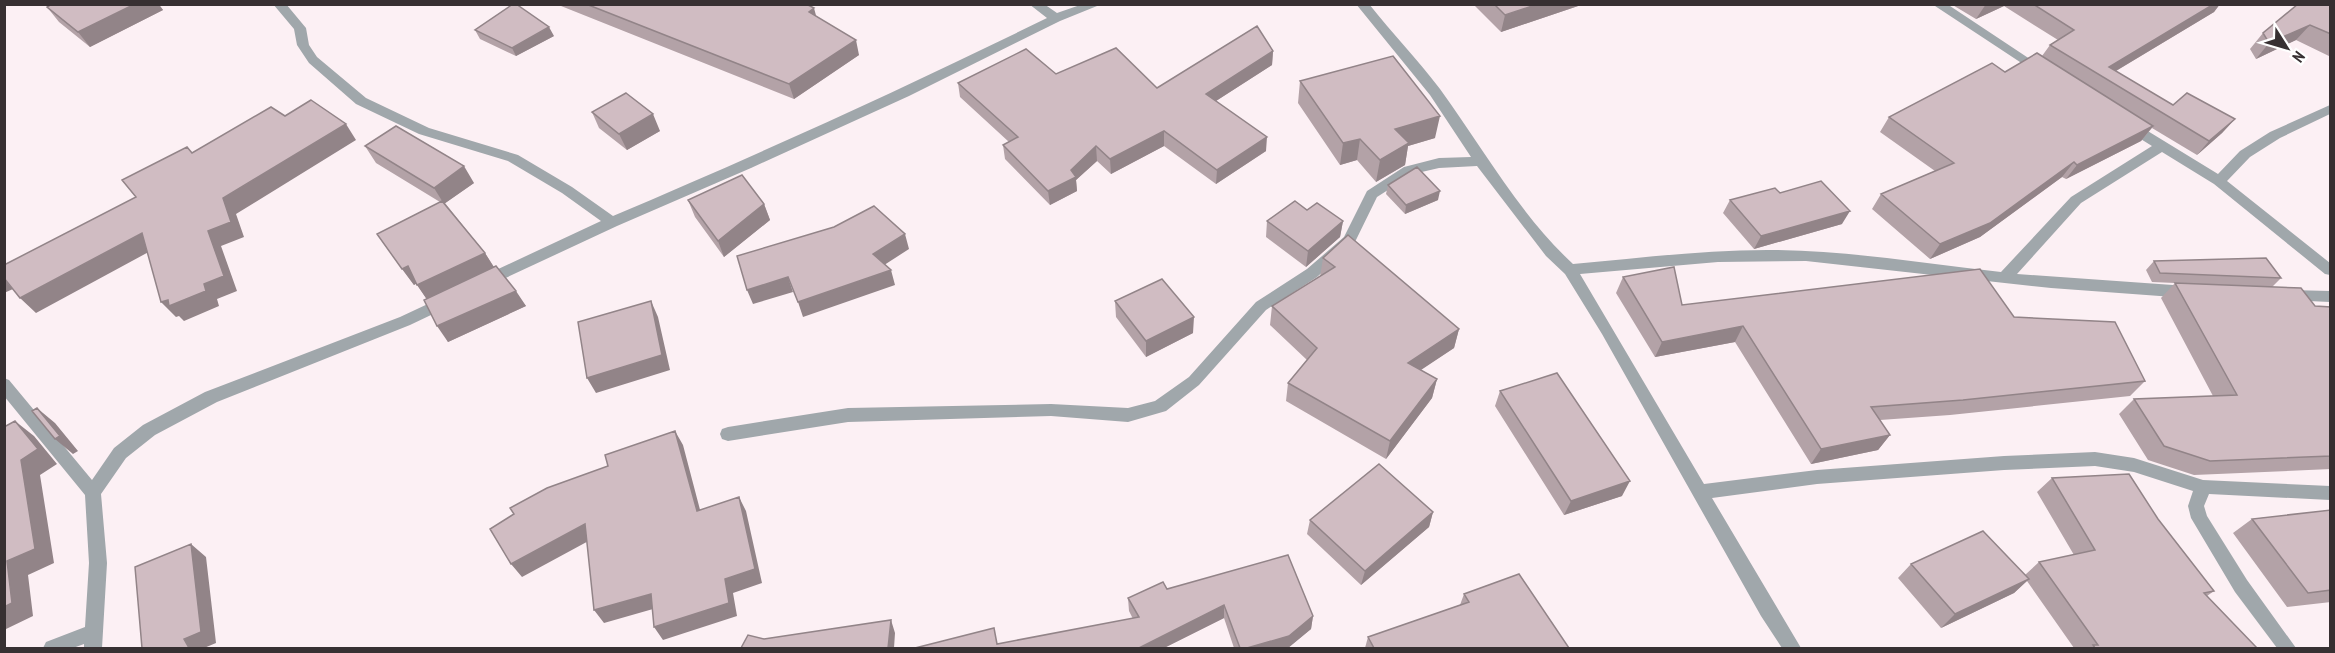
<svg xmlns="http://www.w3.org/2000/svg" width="2335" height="653" font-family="'PT Sans Narrow',sans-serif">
	<rect width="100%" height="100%" fill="#fcf0f4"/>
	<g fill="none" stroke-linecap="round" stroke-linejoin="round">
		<path fill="#a0a7ab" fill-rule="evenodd" d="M273 4H286L306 28 309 45 317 57 366 98 429 128 518 155 572 187 613 216C760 154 904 88 1047 18L1029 4H1044L1057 13 1083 4H1102L1060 21 909 96 751 168 617 226 484 288 479 286 477 282 479 278 601 221 562 193 508 161 419 134 356 104 309 63 297 45 294 29Z
			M1356 4H1369C1392 33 1418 60 1440 89 1483 148 1519 214 1573 264 1641 258 1710 249 1778 250 1853 251 1927 264 2001 272L2071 197 2152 146 2123 128 2121 125 2123 122H2133L2218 174 2240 151 2270 132 2330 105V114L2280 138 2250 157 2227 181 2330 263V275L2325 274 2214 184 2162 152 2081 203 2017 274 2187 286 2192 288 2194 292 2192 296 2187 298 2051 288 1806 261 1718 262 1580 274 1704 484 1817 470 2004 456 2095 452 2134 458 2203 480 2330 486V500L2209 494 2204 506 2207 516 2247 580 2296 648H2277L2235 592 2191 518 2188 506 2193 491 2134 472 2095 466 2004 470 1817 484 1712 498 1801 648H1782L1761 616 1602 334 1565 274 1546 256 1477 166 1439 168 1413 174 1377 197 1354 244 1317 277 1266 310 1199 385 1166 411 1128 422 1051 416 848 422 728 441 722 439 720 434 722 429 728 427 848 408 1051 404 1128 408 1155 401 1189 377 1256 302 1307 269 1344 237 1367 191 1404 167 1439 158 1471 157 1430 95Z
			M1932 4H1947L2048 71 2046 74H2038Z
			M2289 290 2330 291V302L2284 300 2282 296 2284 292Z
			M447 295 452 297 454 301 452 305 410 325 217 402 155 435 126 458 101 494 107 563 102 648H84V644L73 648H43L46 642 85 627 89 563 85 495 4 396V378L9 380 92 480 114 448 143 425 205 392 400 317Z"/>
	</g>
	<path fill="#b3a2a7" d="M50 4H162L160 6 163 10 90 47 59 22 47 7 51 6Z
		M556 4H806L816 16 859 55 794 99Z
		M1473 4H1584L1501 32Z
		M1951 4H2220L2214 12 2116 71 2173 105 2235 119 2222 133 2197 155 2152 128 2141 141 2066 179 2062 177 1980 237 1930 259 1872 209 1881 194 1935 171 1880 132 1889 117 2005 72 2042 56 2050 45 2058 40 2004 6 1976 19Z
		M2331 4V57L2296 40 2256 59 2250 49 2263 33Z
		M475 30 554 36 516 56 480 39Z
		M1273 51 1272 65 1216 101 1266 151 1216 184 1164 146 1111 174 1097 161 1076 180 1077 191 1050 205 1005 159 1003 145 1009 142 960 97 958 83 1056 74 1157 88Z
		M1300 81 1435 138 1408 146 1405 165 1376 182 1357 160 1340 165 1298 103Z
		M592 112 660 131 627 150 599 128Z
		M365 146 474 183 445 203 485 253 494 267 526 306 448 342 426 298 416 283 414 285 377 234 440 202 376 163Z
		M1388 185 1438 200 1405 214 1386 194Z
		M1780 193 1842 224 1754 249 1723 213 1730 200Z
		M688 200 764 204 770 220 724 257 695 217Z
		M1307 210 1343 221 1340 237 1306 267 1266 237 1267 221Z
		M1323 258 1459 329 1454 348 1420 370 1437 379 1432 398 1386 459 1286 401 1288 383 1307 360 1270 325 1272 306 1320 277Z
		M2154 261 2281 278 2272 287 2315 306 2331 307V469L2194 475 2148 460 2119 414 2134 399 2213 396 2161 298 2175 283 2152 282 2146 270Z
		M1623 277 1682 305 2014 317 2145 381 2130 396 1950 415 1880 420 1890 435 1878 450 1811 464 1735 342 1655 357 1616 293Z
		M1115 301 1193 333 1146 357 1116 317Z
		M1500 391 1622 496 1564 515 1495 406Z
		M2052 478 2158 519 2214 591 2207 596 2257 648H2074L2027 581 2014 593 1941 628 1898 578 1911 564 2025 575 2039 562 2074 555 2037 492Z
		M2331 510V602L2287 607 2233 533 2252 519Z
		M1433 512 1429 527 1361 585 1307 534 1310 520Z
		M1167 589 1313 616 1311 629 1288 648H1234L1224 618 1164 648 997 644 1133 619 1129 611 1128 598Z
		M1464 594 1569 648H1365L1368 637 1460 605Z"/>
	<path fill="#928488" d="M135 4H162L160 6 163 10 90 47 78 32Z
		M1538 4H1584L1501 32 1505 15Z
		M1986 4H2005L2004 6 1976 19Z
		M2214 4H2220L2214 12 2104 78 2109 67Z
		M814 8 818 23 809 12Z
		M2310 25 2296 40 2256 59 2269 43Z
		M549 27 554 36 516 56 512 48Z
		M856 40 859 55 794 99 789 84Z
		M1273 51 1272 65 1205 108 1206 94Z
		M653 114 660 131 627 150 619 134Z
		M1440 116 1435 138 1408 146 1405 165 1376 182 1380 160 1395 129Z
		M2235 119 2222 133 2197 155 2209 141Z
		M346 124 356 140 236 214 244 237 221 246 237 291 217 299 219 306 184 321 179 316 176 317 161 302 204 284 208 231 223 198Z
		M2153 126 2141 141 2066 179 2077 165Z
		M1164 131V146L1111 174 1110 159Z
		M1267 137 1266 151 1216 184 1217 170Z
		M1360 139 1357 160 1340 165 1343 143Z
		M1096 146 1097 161 1076 180 1077 191 1050 205 1048 191Z
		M2074 162 2062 177 1980 237 1930 259 1940 244Z
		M464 166 474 183 444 204 434 188Z
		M1440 191 1438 200 1405 214 1406 205Z
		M764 204 770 220 724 257 718 241Z
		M1850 211 1842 224 1754 249 1761 236Z
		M1343 221 1340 237 1306 267 1308 251Z
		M142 233 156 248 36 313 20 298Z
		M905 234 909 249 878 269 873 254Z
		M485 253 495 269 428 301 417 285Z
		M408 266 419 282 414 285 402 269Z
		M891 270 895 285 803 317 798 302Z
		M788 277 793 292 753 304 747 290Z
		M4 279 13 289 4 293Z
		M516 291 526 306 448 342 437 326Z
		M651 301 658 317 670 370 596 393 587 378Z
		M1194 317 1193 333 1146 357V341Z
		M1743 326 1735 342 1655 357 1662 342Z
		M1459 329 1454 348 1403 382 1408 363Z
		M1437 379 1432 398 1386 459 1390 441Z
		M37 408 55 423 78 451 73 454 55 439Z
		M15 421 34 436 57 464 40 475 54 563 28 575 33 616 4 630V607Z
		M675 431 683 445 704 525 697 511Z
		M1890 435 1878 450 1811 464 1821 449Z
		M1630 481 1622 496 1564 515 1571 501Z
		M739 497 746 511 762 583 733 593 737 616 663 640 654 627 725 579Z
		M1433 512 1429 527 1361 585 1365 571Z
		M585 524 594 538 522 577 511 564Z
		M191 544 206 557 216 643 204 648H189L184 639Z
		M2029 579 2014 593 1941 628 1955 614Z
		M651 594 660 607 604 623 594 610Z
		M1224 605V618L1164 648H1139Z
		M1313 616 1311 629 1288 648H1247Z
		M891 620 895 633 894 648H888Z"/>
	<path fill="#d0bcc2" stroke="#928488" stroke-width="1.5" d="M52 4H135L78 32 47 7Z
		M513 4H516L549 27 512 48 475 30Z
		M586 4H806L814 8 809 12 856 40 789 84Z
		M1494 4H1538L1505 15Z
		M2033 4H2214L2109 67 2173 105 2187 93 2235 119 2209 141 2050 45 2074 30Z
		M2298 4H2331V34L2310 25 2269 43 2263 33Z
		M1257 26 1273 51 1206 94 1267 137 1217 170 1164 131 1110 159 1096 146 1071 170 1076 177 1048 191 1003 145 1018 137 958 83 1026 49 1056 74 1116 48 1157 88Z
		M2037 53 2153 126 2077 165 2074 162 1990 223 1940 244 1881 194 1954 163 1889 117 1992 63 2005 72Z
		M1393 56 1440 116 1395 129 1409 143 1380 160 1360 139 1343 143 1300 81Z
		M626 93 653 114 619 134 592 112Z
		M311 100 346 124 223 198 231 222 208 231 224 276 204 284 206 291 169 306 168 300 161 302 142 233 20 298 4 278V265L136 197 122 180 187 147 192 153 271 107 285 116Z
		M396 126 464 166 434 188 365 146Z
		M1417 167 1440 191 1406 205 1388 185Z
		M742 175 764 204 718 241 688 200Z
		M1821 181 1850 211 1761 236 1730 200 1775 188 1780 193Z
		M442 201 485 253 417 285 408 266 402 269 377 234Z
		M1295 201 1307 210 1317 203 1343 221 1308 251 1267 221Z
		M874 206 905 234 873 254 891 270 798 302 788 277 747 290 737 256 834 227Z
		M1348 235 1459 329 1408 363 1437 379 1390 441 1288 383 1317 348 1272 306 1335 267 1323 258Z
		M2266 258 2281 278 2160 273 2154 261Z
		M496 266 516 291 437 326 424 300Z
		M1674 267 1682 305 1980 269 2014 317 2115 322 2145 381 1963 400 1871 407 1890 435 1821 449 1743 326 1662 342 1623 277Z
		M1162 279 1194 317 1146 341 1115 301Z
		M2175 283 2301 288 2315 306 2331 307V456L2210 461 2164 446 2134 399 2237 395Z
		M651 301 662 355 587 378 578 322Z
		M1557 373 1630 481 1571 501 1500 391Z
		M37 408 60 436 55 439 32 411Z
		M15 421 38 449 21 460 35 549 7 561 12 603 4 607V427Z
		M675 431 697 511 739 497 755 569 725 579 729 603 654 627 651 594 594 610 585 524 511 564 490 529 514 514 510 508 547 488 608 466 605 455Z
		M1379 464 1433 512 1365 571 1310 520Z
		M2129 474 2158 519 2214 591 2204 593 2257 648H2095L2093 645H2098L2039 562 2095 550 2052 478Z
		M2331 510V590L2308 593 2252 519Z
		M1983 531 2029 579 1955 614 1911 564Z
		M191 544 201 632 184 639 189 648H142L135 567Z
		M1288 555 1313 616 1289 636 1247 648H1240L1224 605 1139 648H915L994 628 997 644 1139 617 1128 598 1163 582 1167 589Z
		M1519 574 1569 648H1374L1368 637 1469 602 1464 594Z
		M891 620 888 648H741L748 635 764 639Z"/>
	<rect width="2335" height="653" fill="none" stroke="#373032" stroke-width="12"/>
	<g transform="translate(2287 48) rotate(127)" stroke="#ffffff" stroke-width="4.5" paint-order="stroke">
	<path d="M0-4.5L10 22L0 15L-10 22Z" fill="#373032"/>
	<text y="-9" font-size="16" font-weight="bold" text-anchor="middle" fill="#373032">N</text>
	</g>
</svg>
